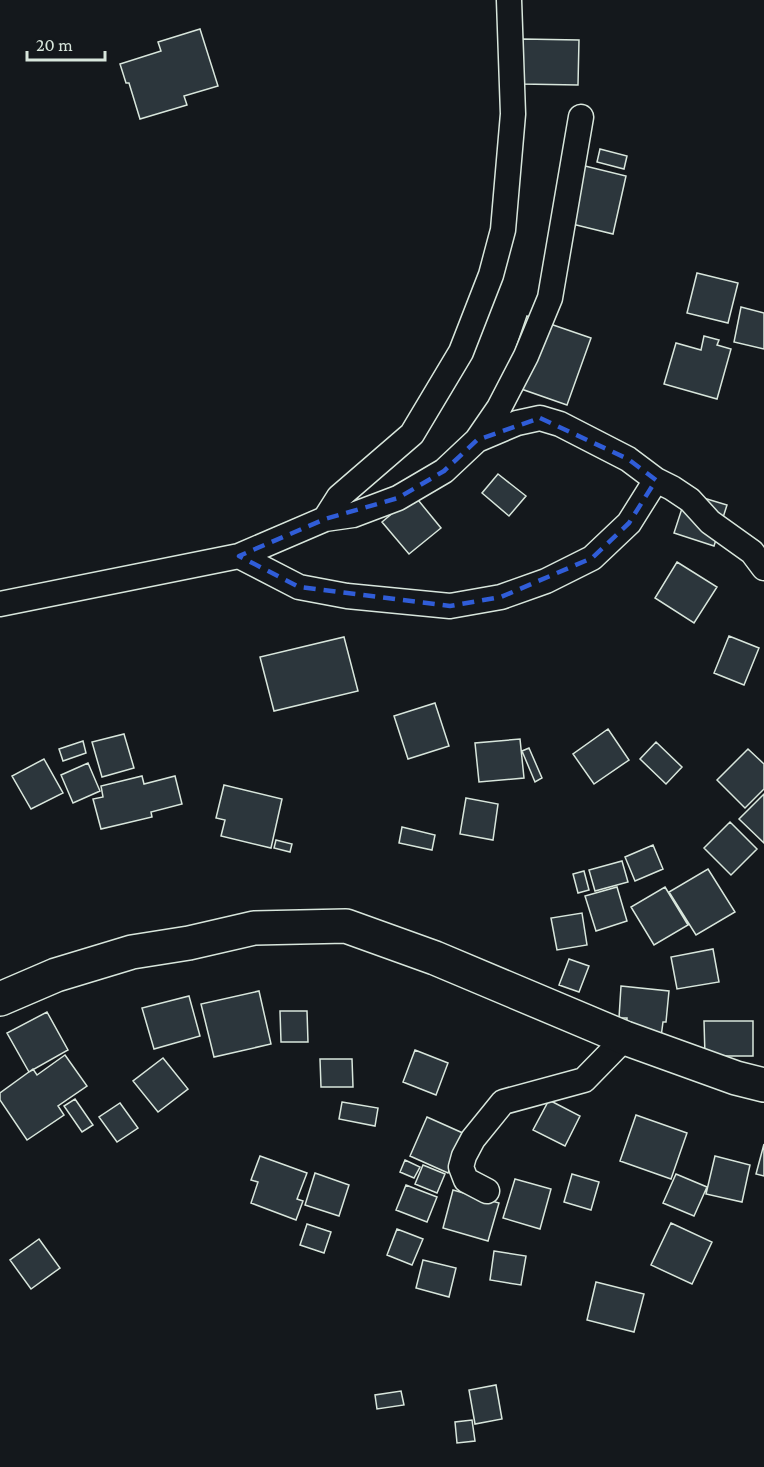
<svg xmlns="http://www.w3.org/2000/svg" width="764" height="1467" font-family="'Crimson Pro',serif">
	<rect width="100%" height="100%" fill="#14181c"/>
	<path fill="#2c363c" stroke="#d8e6dc" stroke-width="1.5" d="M200 29 218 86 184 96 187 105 140 119 129 83H126L120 64 161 51 158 42Z
		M522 39 579 40 578 85 521 84Z
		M600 149 627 156 624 169 597 162Z
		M581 165 626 176 613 234 568 223Z
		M697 273 738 283 728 323 687 313Z
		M741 307 764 313V349L734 342Z
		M527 316 591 338 567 405 504 383Z
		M704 336 719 340 717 345 731 349 717 399 664 384 676 343 701 350Z
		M498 474 526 496 509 516 482 493Z
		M687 493 727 505 714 546 674 533Z
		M414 495 441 528 409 554 382 522Z
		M677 562 717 587 694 623 655 598Z
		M729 636 759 648 744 685 714 673Z
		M344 637 358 691 274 711 260 657Z
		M435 703 449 746 408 759 394 716Z
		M608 729 629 760 594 784 573 754Z
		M124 734 134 768 102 777 92 742Z
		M520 739 524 778 479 782 475 743Z
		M83 741 86 753 63 761 59 749Z
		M656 742 682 767 666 784 640 759Z
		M529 748 542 778 535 782 522 751Z
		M748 749 764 764V789L745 808 717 780Z
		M44 759 63 793 31 809 12 776Z
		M88 763 100 791 73 803 61 775Z
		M142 776 144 784 175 776 182 804 151 812 152 817 101 829 93 799 103 797 101 786Z
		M224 785 282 799 271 848 221 836 225 820 216 818Z
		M764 794V843L739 819Z
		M466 798 498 804 493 840 460 834Z
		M730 822 757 849 731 875 704 848Z
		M402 827 435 835 432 850 399 843Z
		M276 840 292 844 290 852 274 848Z
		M653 845 663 869 635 881 625 857Z
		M622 861 628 882 595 891 589 870Z
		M708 869 735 912 696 935 669 892Z
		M584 871 589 890 578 893 573 874Z
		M617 887 627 921 596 931 585 896Z
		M665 887 688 925 654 945 631 907Z
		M582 913 587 945 557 950 551 918Z
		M713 949 719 982 677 989 671 957Z
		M569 959 589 966 579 992 559 985Z
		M621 986 669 991 666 1022H663L661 1037 626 1033 627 1018H619Z
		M259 991 271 1044 214 1057 201 1004Z
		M189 996 200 1036 154 1049 142 1008Z
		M280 1011H307L308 1042H281Z
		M47 1012 68 1050 29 1072 7 1033Z
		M704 1021H753V1056H705Z
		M415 1050 448 1063 436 1095 403 1082Z
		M65 1055 87 1086 58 1106 64 1115 27 1140 0 1100V1093L33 1069 37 1075Z
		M163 1058 188 1089 158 1112 133 1081Z
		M320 1059H352L353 1087H321Z
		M75 1099 93 1125 82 1132 64 1106Z
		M549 1100 580 1116 565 1146 533 1130Z
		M342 1102 378 1108 375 1126 339 1119Z
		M120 1103 138 1128 117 1142 99 1117Z
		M636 1115 687 1133 671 1179 620 1161Z
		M427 1117 465 1134 448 1173 410 1156Z
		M764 1144V1176L756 1174Z
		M260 1156 307 1173 297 1199 303 1201 296 1220 251 1203 258 1182 251 1180Z
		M715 1156 750 1165 742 1202 706 1194Z
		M405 1160 420 1167 414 1178 400 1172Z
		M423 1165 445 1174 437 1193 415 1184Z
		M315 1173 349 1185 339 1216 305 1205Z
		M572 1174 599 1182 591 1210 564 1202Z
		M676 1174 707 1187 694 1216 663 1203Z
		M515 1179 551 1189 540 1229 503 1218Z
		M406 1185 437 1197 427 1222 396 1210Z
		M453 1190 499 1203 488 1241 443 1228Z
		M671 1223 712 1242 692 1284 651 1265Z
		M307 1224 331 1232 324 1253 300 1245Z
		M397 1229 423 1239 412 1265 387 1255Z
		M39 1239 60 1268 31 1289 10 1260Z
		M494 1251 526 1256 521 1285 490 1280Z
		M423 1260 456 1268 449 1297 416 1288Z
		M596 1282 644 1294 634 1332 587 1320Z
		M496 1385 502 1419 475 1424 469 1390Z
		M401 1391 404 1405 377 1409 375 1395Z
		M472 1420 475 1441 457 1443 455 1422Z"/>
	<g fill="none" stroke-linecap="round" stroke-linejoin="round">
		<g stroke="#d8e6dc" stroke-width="27">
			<path id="minor" d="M477 440 517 423 540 418 560 424 628 459 656 480 672 488 690 500 710 522 752 552 764 568
				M325 519 353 515 398 498 444 471 477 440 499 408 526 356 550 298 581 117
				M239 556 299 587 347 596 450 606 501 597 546 581 592 558 629 523 656 480
				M0 604 239 556 325 519 339 497 412 434 461 352 491 275 503 230 513 114 509 0
				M487 1191 466 1180 461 1167 464 1156 473 1139 503 1102 584 1080 625 1038"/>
		</g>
		<g stroke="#d8e6dc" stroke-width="36">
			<path id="secondary" d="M0 999 56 975 132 952 189 943 254 928 346 926 435 958 625 1038 736 1078 764 1085"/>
		</g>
		<use href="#minor" stroke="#14181c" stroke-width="24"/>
		<use href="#secondary" stroke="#14181c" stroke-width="33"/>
	</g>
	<path fill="none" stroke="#305dd8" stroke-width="4.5" stroke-dasharray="12 8" stroke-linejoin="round" d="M540 418 628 459 656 480 629 523 592 558 501 597 450 606 299 587 239 556 325 519 398 498 444 471 477 440Z"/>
	<path d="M27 51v9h78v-9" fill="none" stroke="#d8e6dc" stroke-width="3"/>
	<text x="36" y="51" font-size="18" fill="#d8e6dc" stroke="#14181c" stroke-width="4.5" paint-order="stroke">20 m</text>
</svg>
